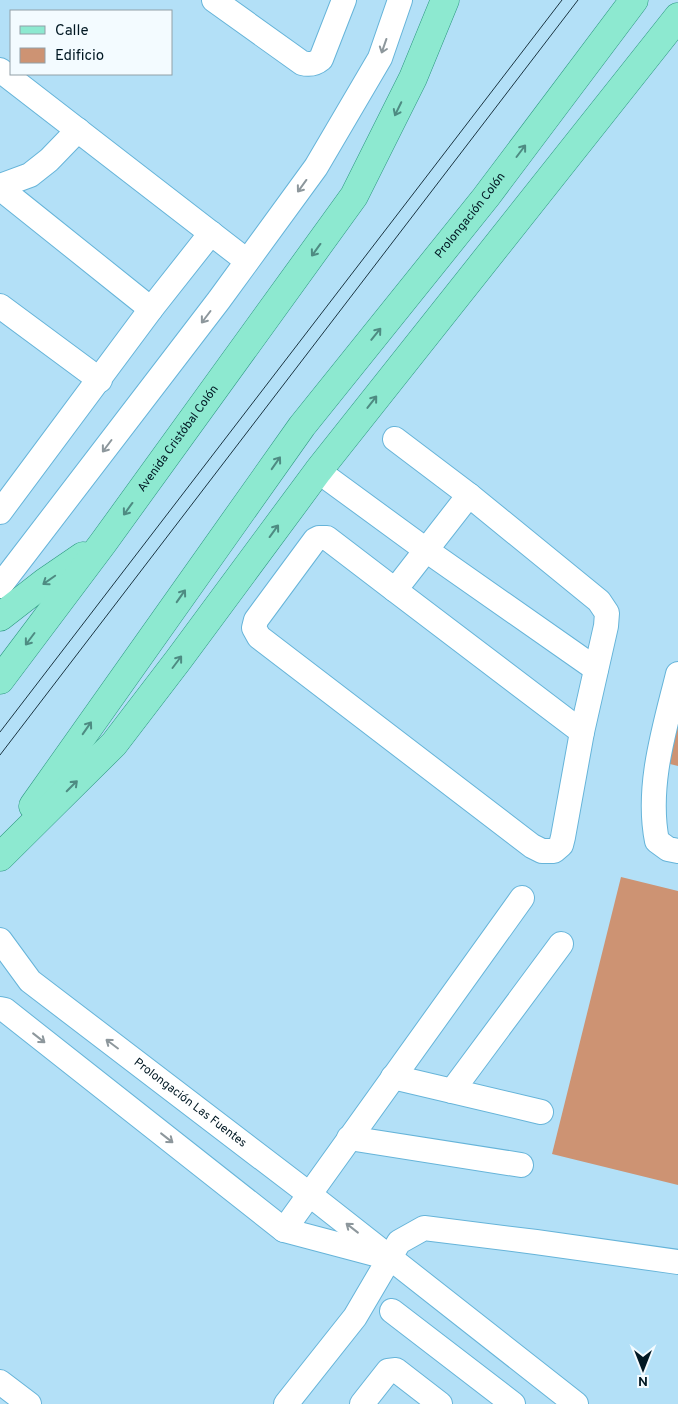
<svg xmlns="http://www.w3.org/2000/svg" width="678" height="1404" font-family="Overpass,sans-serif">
	<rect width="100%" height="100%" fill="#b3e0f7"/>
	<path fill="#cd9373" d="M678 715V766L666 763Z
		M621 877 678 891V1185L552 1154Z"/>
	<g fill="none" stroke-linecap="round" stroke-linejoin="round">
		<g stroke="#66b4d9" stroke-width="26">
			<g id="minor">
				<path d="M214 0 302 63C310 65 315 64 321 59L344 0"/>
				<path d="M0 70 247 261"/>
				<path d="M0 186 30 175 49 160 78 130"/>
				<path d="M0 188 151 309"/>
				<path d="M0 306 100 380"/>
				<path d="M395 439 469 495"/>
				<path d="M318 471 426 550 596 669"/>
				<path d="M469 495 599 601 607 613 606 626 582 732 563 837 561 845 554 851H542L532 846 259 637 254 628 256 620 315 540 319 538H327L395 590Z"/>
				<path d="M0 512 151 309 211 233"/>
				<path d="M0 586 219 300 316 167 380 58 400 0"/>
				<path d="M395 590 582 732"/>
				<path d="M678 674C665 727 646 786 657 841L668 849 678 851"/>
				<path id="s1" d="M0 940 30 981 309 1194 576 1404"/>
				<path d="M0 1009 5 1010 284 1230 382 1256"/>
				<path d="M393 1077 541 1112"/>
				<path d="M452 1091 561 944"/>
				<path d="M349 1138 521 1165"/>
				<path d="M284 1230 522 898"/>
				<path d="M392 1311 513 1404"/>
				<path d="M0 1382 29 1404"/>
				<path d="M286 1404 355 1317 399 1242 424 1228 536 1242 678 1262"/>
				<path d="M362 1404 388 1371 396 1370 440 1404"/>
			</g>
		</g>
		<g stroke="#2b977f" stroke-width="29">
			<g id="major">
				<path d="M0 617 45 582 83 556"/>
				<path id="s2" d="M0 680 103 543 354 196 413 78 445 0"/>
				<path id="s3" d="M33 806 302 426 486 197 634 0"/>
				<path d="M0 857 114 744 179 659 318 471 678 17"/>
			</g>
		</g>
		<use href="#minor" stroke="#fff" stroke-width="24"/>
		<use href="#major" stroke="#8de9d0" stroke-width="28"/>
		<path stroke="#1b3542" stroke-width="1" d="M0 732 562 0
			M0 755 578 0"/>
	</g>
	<defs><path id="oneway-shaft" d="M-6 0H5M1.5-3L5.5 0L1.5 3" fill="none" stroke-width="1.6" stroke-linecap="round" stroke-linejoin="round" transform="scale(1.25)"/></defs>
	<g stroke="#8d979c">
		<use href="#oneway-shaft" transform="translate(384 46) rotate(109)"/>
		<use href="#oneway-shaft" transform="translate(302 186) rotate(126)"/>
		<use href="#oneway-shaft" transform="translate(206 317) rotate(127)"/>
		<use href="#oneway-shaft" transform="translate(107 446) rotate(127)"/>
		<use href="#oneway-shaft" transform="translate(39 1038) rotate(38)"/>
		<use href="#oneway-shaft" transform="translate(112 1044) rotate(-143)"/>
		<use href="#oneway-shaft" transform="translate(167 1138) rotate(38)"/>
		<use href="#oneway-shaft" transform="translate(352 1228) rotate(-142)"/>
	</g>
	<g stroke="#4e8b82">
		<use href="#oneway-shaft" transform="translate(398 109) rotate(116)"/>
		<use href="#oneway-shaft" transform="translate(521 151) rotate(-53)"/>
		<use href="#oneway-shaft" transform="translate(316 250) rotate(126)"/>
		<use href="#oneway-shaft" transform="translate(376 334) rotate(-51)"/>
		<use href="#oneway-shaft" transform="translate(372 402) rotate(-52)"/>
		<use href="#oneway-shaft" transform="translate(276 463) rotate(-55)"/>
		<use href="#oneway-shaft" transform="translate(128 509) rotate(126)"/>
		<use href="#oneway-shaft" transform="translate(274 531) rotate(-54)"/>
		<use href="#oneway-shaft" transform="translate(49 580) rotate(145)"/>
		<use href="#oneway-shaft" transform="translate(181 596) rotate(-55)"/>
		<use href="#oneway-shaft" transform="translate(30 639) rotate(127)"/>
		<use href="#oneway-shaft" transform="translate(177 662) rotate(-53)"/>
		<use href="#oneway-shaft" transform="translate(87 728) rotate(-55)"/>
		<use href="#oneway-shaft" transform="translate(72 786) rotate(-45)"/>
	</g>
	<g text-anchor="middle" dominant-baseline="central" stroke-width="4.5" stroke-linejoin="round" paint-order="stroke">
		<g font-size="12" fill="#011823" stroke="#f3fbff">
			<text stroke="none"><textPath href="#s3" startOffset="735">Prolongación Colón</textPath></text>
			<text stroke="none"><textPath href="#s2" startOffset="300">Avenida Cristóbal Colón</textPath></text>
			<text stroke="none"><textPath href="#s1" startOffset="252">Prolongación Las Fuentes</textPath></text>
		</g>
	</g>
	<rect x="10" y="10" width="162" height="65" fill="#f3fbff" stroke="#92a0a7"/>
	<rect x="20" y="26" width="25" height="8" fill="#8de9d0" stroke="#92a0a7"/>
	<text x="55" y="35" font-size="15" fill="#011823">Calle</text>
	<rect x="20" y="48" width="25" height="15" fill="#cd9373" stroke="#92a0a7"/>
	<text x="55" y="60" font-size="15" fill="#011823">Edificio</text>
	<g transform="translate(643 1369) rotate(180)" stroke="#f3fbff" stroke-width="4" paint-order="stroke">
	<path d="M0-4L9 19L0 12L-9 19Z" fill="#011823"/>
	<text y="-8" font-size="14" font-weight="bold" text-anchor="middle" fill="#011823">N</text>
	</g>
</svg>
